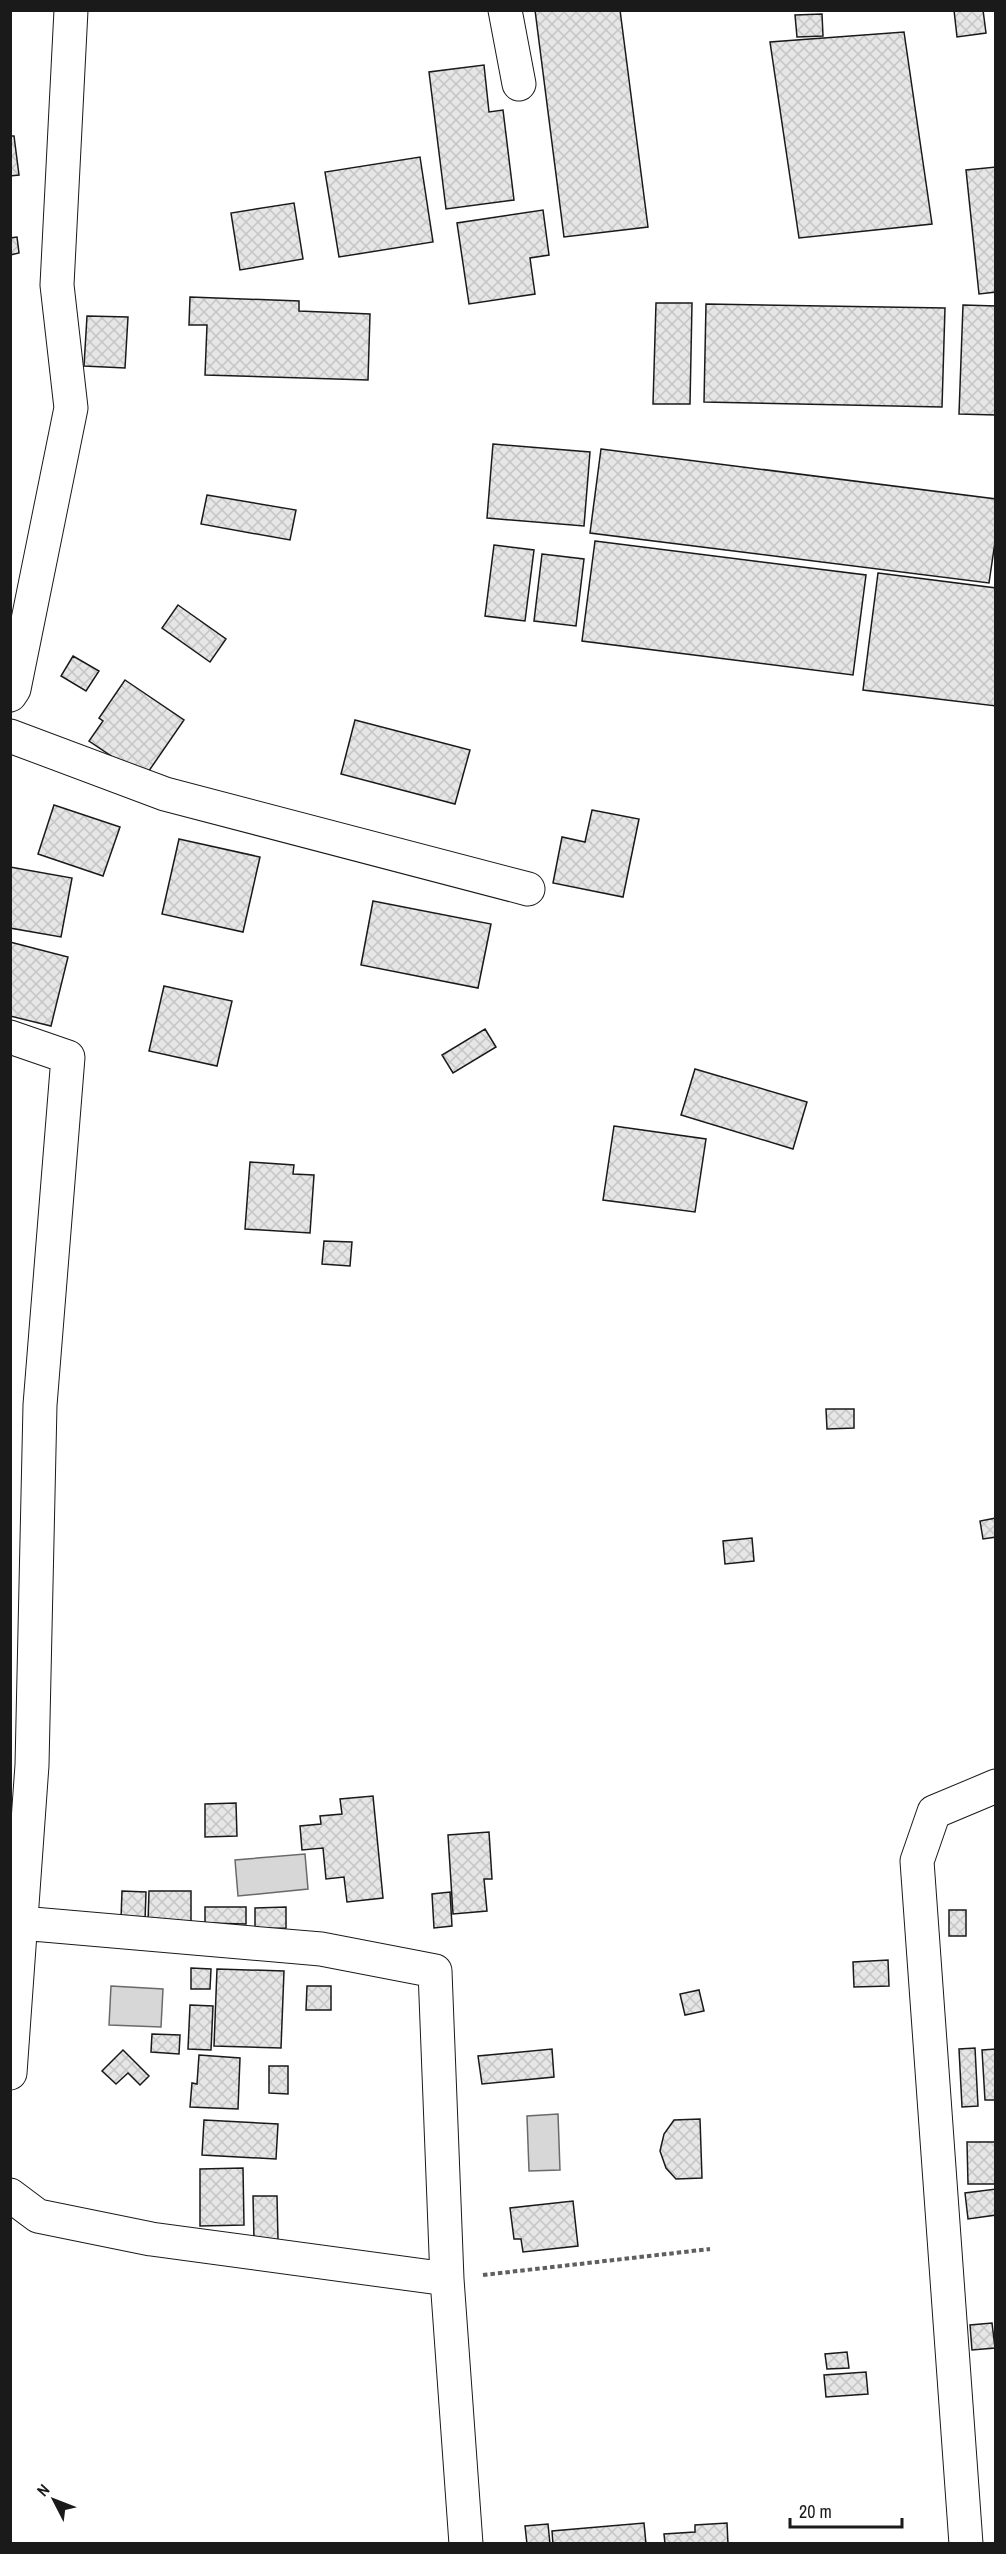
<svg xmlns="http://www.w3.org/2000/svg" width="1006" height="2554" font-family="'Archivo Narrow',sans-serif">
	<defs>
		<pattern id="building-cross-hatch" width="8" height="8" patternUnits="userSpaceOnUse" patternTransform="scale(1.5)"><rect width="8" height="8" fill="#e6e6e6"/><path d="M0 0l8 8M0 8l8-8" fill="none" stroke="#c5c5c5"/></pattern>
	</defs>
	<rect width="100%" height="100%" fill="#fff"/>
	<path fill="#d7d7d7" stroke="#6a6a6a" stroke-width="1.5" d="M305 1854 308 1889 238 1896 235 1860Z
		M111 1986 163 1989 161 2027 109 2025Z
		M558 2114 560 2170 529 2171 527 2116Z"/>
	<path fill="url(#building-cross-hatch)" stroke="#1a1a1a" stroke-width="1.5" d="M535 10H620L648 227 564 237Z
		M954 10H983L986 33 957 37Z
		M822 14 823 36 797 37 795 15Z
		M904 32 932 224 799 238 770 42Z
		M484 65 489 112 503 110 514 200 446 209 429 72Z
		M10 136H14L19 175 10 176Z
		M420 157 433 242 339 257 325 172Z
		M996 167V292L979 294 966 170Z
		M294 203 303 259 240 270 231 213Z
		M543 210 549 255 530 258 535 294 469 304 457 223Z
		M17 237 19 253 10 255V238Z
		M190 297 299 301V311L370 314 368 380 205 375 207 325H189Z
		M656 303H692L690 404H653Z
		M706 304 945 308 942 407 704 402Z
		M963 305 996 306V415L959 414Z
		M87 316 128 317 125 368 84 366Z
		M493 444 590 452 584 526 487 518Z
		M601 449 996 499V535L989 583 590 533Z
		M207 495 296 510 290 540 201 524Z
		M595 541 866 575 853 675 582 641Z
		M494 545 534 550 525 621 485 616Z
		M542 554 584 559 576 626 534 621Z
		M878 573 996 588V706L863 690Z
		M178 605 226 639 210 662 162 628Z
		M73 656 99 671 86 691 61 676Z
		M125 680 184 720 144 778 89 741 103 721 99 718Z
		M355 720 470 750 455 804 341 774Z
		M54 805 120 827 103 876 38 854Z
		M592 810 639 819 623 897 553 883 562 837 585 842Z
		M179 839 260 857 243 932 162 914Z
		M10 867 72 878 61 937 10 928Z
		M373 901 491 924 478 988 361 965Z
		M10 942 68 957 51 1026 10 1016Z
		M164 986 232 1001 217 1066 149 1051Z
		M485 1029 496 1047 453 1073 442 1055Z
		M695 1069 807 1102 793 1149 681 1115Z
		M614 1126 706 1139 695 1212 603 1200Z
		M250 1162 294 1165 293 1174 314 1175 310 1233 245 1229Z
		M324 1241 352 1242 350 1266 322 1264Z
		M826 1409H854V1428L827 1429Z
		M996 1518V1537L983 1539 980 1521Z
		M752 1538 754 1561 725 1564 723 1541Z
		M373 1796 383 1898 347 1902 344 1877 326 1879 323 1848 302 1850 300 1826 321 1824 320 1816 342 1814 340 1799Z
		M236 1803 237 1836 205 1837V1804Z
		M489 1832 492 1879H484L487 1911 453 1914 448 1835Z
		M122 1891 146 1892 145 1920H121Z
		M149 1891H191V1924L148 1923Z
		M450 1892 452 1926 434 1928 432 1894Z
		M205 1907H246V1924L205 1923Z
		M286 1907V1928L255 1929V1908Z
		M949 1910H966V1936H949Z
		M888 1960 889 1986 854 1987 853 1962Z
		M191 1968 211 1969 210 1989H191Z
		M217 1969 284 1971 281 2048 214 2046Z
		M307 1986H331V2010H306Z
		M699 1990 704 2011 685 2015 680 1994Z
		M190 2005 213 2006 211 2050 188 2049Z
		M152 2034 180 2035 179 2054 151 2052Z
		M975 2048 978 2106 962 2107 959 2049Z
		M552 2049 554 2077 482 2084 478 2056Z
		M996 2049V2100H985L982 2050Z
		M123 2050 149 2076 140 2085 128 2073 116 2084 102 2071Z
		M199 2055 240 2058 238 2109 190 2107 192 2083 197 2084Z
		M269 2066H288V2094L269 2093Z
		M700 2119 702 2178 676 2179 666 2168 660 2151 664 2134 674 2120Z
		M204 2120 278 2124 276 2159 202 2155Z
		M967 2142H996V2184H968Z
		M243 2168 244 2225 200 2226V2169Z
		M996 2189V2215L968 2219 965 2193Z
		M253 2196H277L278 2240H254Z
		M573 2201 578 2246 523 2252 521 2239H514L510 2208Z
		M992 2323 995 2348 972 2350 970 2325Z
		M847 2352 849 2368 827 2369 825 2354Z
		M866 2372 868 2394 826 2397 824 2375Z
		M644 2523 646 2544H553L552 2531Z
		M727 2523 728 2544H665L664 2534 695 2532V2525Z
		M548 2524 550 2544H527L525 2526Z"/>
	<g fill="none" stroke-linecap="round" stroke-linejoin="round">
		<g stroke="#1a1a1a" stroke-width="35">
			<path id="minor" d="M505 10 519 84
				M10 695 14 689 71 408 57 285 71 10
				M10 736 165 794 528 889
				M10 1037 68 1057 40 1405 32 1765 10 2073
				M21 1923 321 1949 435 1971 447 2279 466 2544
				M10 2195 38 2216 151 2239 447 2279
				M966 2544 917 1861 934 1812 996 1786"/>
		</g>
		<path stroke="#5f5f5f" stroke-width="4" stroke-dasharray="4.5 3" stroke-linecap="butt" d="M483 2275 710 2249"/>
		<use href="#minor" stroke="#fff" stroke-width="33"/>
	</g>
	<rect width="1006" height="2554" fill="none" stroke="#1a1a1a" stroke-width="24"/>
	<g transform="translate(54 2500) rotate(312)" stroke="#ffffff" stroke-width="4.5" paint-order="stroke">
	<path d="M0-4.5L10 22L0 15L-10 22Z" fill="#1a1a1a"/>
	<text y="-9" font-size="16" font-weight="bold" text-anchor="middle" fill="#1a1a1a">N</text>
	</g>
	<path d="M790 2518v9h112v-9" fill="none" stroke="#1a1a1a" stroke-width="3"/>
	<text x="799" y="2518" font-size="18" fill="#1a1a1a" stroke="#ffffff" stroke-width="4.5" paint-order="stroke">20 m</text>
</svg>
